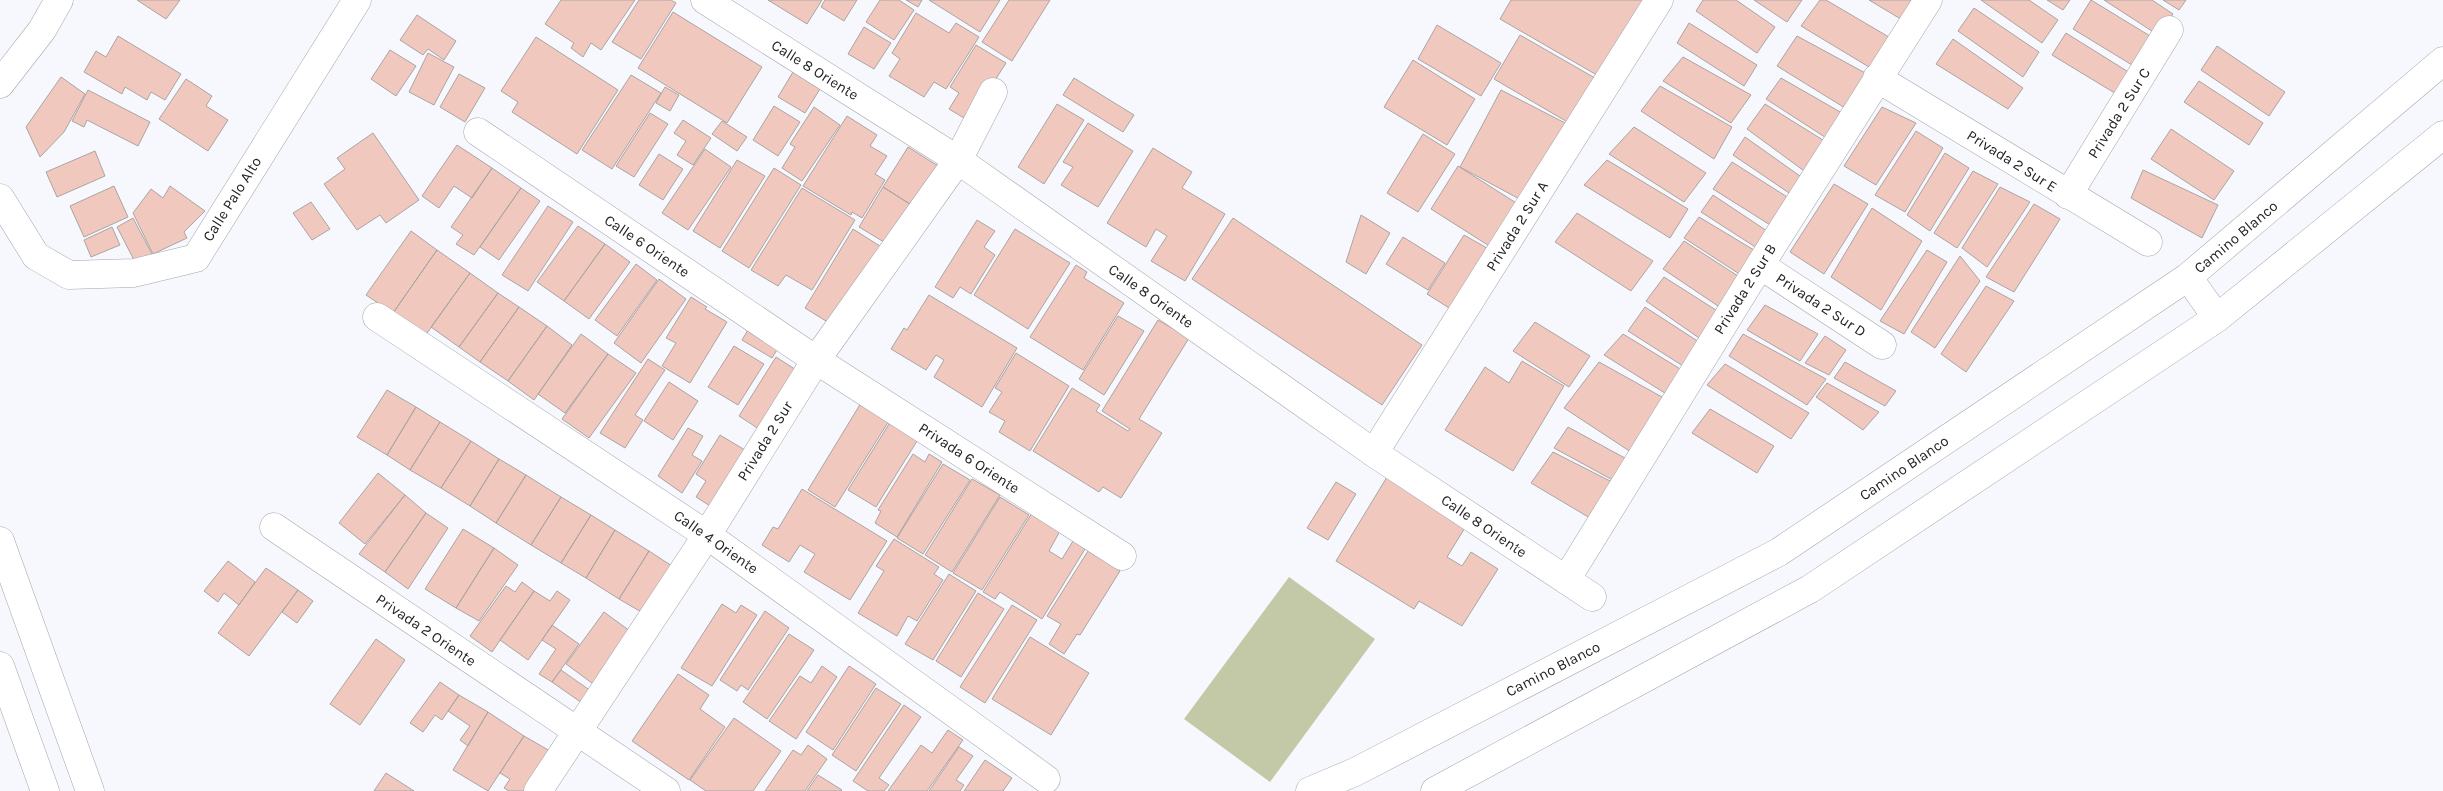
<svg xmlns="http://www.w3.org/2000/svg" width="2443" height="791" font-family="Karla,sans-serif">
	<rect width="100%" height="100%" fill="#f6f8fe"/>
	<path fill="#c3c9a7" d="M1289 577 1375 639 1270 782 1184 719Z"/>
	<path fill="#f1c8be" stroke="#aba4a3" d="M137 0H180L166 19Z
		M561 0H635L601 50 591 43 583 57 571 48 574 43 545 24Z
		M639 0H671L676 3 641 59 612 42Z
		M768 0H822L807 24Z
		M825 0H857L844 21 821 7Z
		M880 0H899L914 10 894 40 866 22Z
		M906 0H922L918 7Z
		M929 0H1000L980 32Z
		M1009 0H1050L1012 61 982 42Z
		M1511 0H1647L1602 78 1500 19Z
		M1703 0H1736L1775 27 1757 53 1696 11Z
		M1754 0H1802L1787 22Z
		M1820 0H1826L1894 40 1874 70 1801 26Z
		M1869 0H1916L1904 21Z
		M1981 0H2029L2058 20 2042 43Z
		M2047 0H2070L2063 10Z
		M2091 0 2155 39 2137 68 2073 29Z
		M2104 0H2152L2173 14 2158 35Z
		M2163 0H2186L2179 10Z
		M1974 8 2039 52 2023 77 1958 31Z
		M673 12 762 67 727 123 638 68Z
		M916 13 949 33 956 23 979 37 946 89 934 82 924 97 889 76 900 59 892 53Z
		M417 15 456 41 444 60 428 49 423 55 400 40Z
		M1689 23 1757 65 1744 86 1677 43Z
		M1437 25 1501 63 1481 96 1418 59Z
		M864 27 891 43 874 69 848 54Z
		M2066 33 2130 73 2118 95 2052 55Z
		M1520 35 1602 82 1576 127 1494 79Z
		M118 36 181 74 165 100 151 92 147 100 125 87 122 94 84 72 96 51 106 57Z
		M1797 36 1869 75 1845 108 1777 66Z
		M536 37 618 90 577 154 512 112 518 102 501 91Z
		M1953 39 2023 88 2008 109 1936 64Z
		M976 45 1006 63 969 121 949 109 959 93 950 87Z
		M2217 46 2285 92 2269 116 2201 70Z
		M390 50 416 66 396 96 371 79Z
		M428 53 454 67 434 105 409 92Z
		M1683 57 1751 95 1731 123 1663 81Z
		M1413 60 1475 99 1447 145 1384 107Z
		M793 72 820 89 805 113 778 97Z
		M459 74 485 88 465 122 440 107Z
		M631 75 661 93 612 169 582 150Z
		M61 77 85 94 64 132 40 157 26 127Z
		M1074 78 1134 115 1123 132 1063 95Z
		M1781 78 1849 117 1834 143 1766 99Z
		M186 79 212 96 206 106 228 120 208 151 159 119Z
		M2199 81 2263 123 2249 145 2184 102Z
		M1660 86 1732 127 1714 159 1641 111Z
		M665 87 679 95 670 111 656 103Z
		M88 90 150 122 138 146 87 120 84 127 72 121Z
		M1501 90 1567 124 1525 202 1460 167Z
		M1057 104 1084 120 1044 184 1018 167Z
		M1765 104 1831 145 1811 176 1747 129Z
		M774 106 800 122 778 156 753 140Z
		M814 107 840 125 802 181 782 168 795 147 790 144Z
		M1882 107 1916 123 1876 185 1844 166Z
		M650 113 668 124 634 177 616 166Z
		M847 116 877 135 870 146 887 156 875 174 885 180 862 218 852 212 851 215 803 186Z
		M683 120 711 138 693 165 677 155 686 141 674 133Z
		M722 121 747 137 737 151 712 134Z
		M1088 123 1133 151 1098 207 1061 185 1073 167 1063 162Z
		M1634 127 1706 173 1684 202 1609 154Z
		M2171 129 2234 171 2214 200 2151 159Z
		M1916 131 1943 148 1905 212 1875 195Z
		M373 133 419 200 386 223 380 215 357 230 324 184 345 169 337 158Z
		M1423 134 1455 154 1418 212 1387 193Z
		M1745 137 1807 181 1795 197 1733 155Z
		M457 145 492 168 472 198 454 186 439 208 422 196Z
		M908 147 938 166 913 206 883 187Z
		M1153 148 1192 172 1182 188 1225 214 1185 281 1151 261 1167 236 1156 229 1146 247 1107 223Z
		M705 149 731 167 688 230 662 213Z
		M95 151 105 176 57 197 46 172Z
		M1945 153 1969 168 1930 231 1907 215Z
		M659 154 683 169 663 200 639 185Z
		M737 160 765 176 720 248 693 231Z
		M1607 160 1688 209 1670 238 1584 185Z
		M1732 162 1792 200 1775 228 1713 189Z
		M1458 166 1521 206 1494 249 1431 209Z
		M492 168 521 188 474 255 456 244 463 235 451 227Z
		M774 168 801 185 749 268 722 251Z
		M2143 170 2218 205 2202 238 2131 198Z
		M1973 171 1998 184 1957 248 1934 233Z
		M1834 184 1868 204 1824 274 1790 252Z
		M114 186 128 217 84 237 70 206Z
		M170 186 205 211 184 232 187 238 153 254 133 213 151 189 163 198Z
		M883 187 913 206 889 245 859 227Z
		M2000 187 2030 202 1987 267 1962 248Z
		M521 188 540 201 499 260 480 247Z
		M802 188 855 220 812 290 786 275 778 286 751 270Z
		M1713 195 1770 233 1760 250 1701 212Z
		M311 202 330 229 312 240 293 213Z
		M2034 204 2060 219 2014 292 1986 277Z
		M548 206 573 222 528 291 502 275Z
		M1872 208 1922 241 1881 310 1831 277Z
		M1577 213 1653 261 1631 291 1555 242Z
		M1361 215 1390 233 1366 274 1346 262Z
		M1699 217 1759 253 1744 277 1684 238Z
		M133 218 153 256 136 264 117 227Z
		M1233 218 1422 345 1382 405 1192 279Z
		M977 220 995 231 984 247 995 255 971 294 960 287 953 298 935 287Z
		M578 226 605 244 564 301 537 282Z
		M112 227 120 245 91 257 84 240Z
		M853 229 883 248 834 326 805 308Z
		M1015 229 1070 263 1028 329 974 295Z
		M411 231 437 250 393 313 366 295Z
		M1464 235 1494 252 1457 313 1427 294Z
		M1403 237 1445 263 1428 290 1386 264Z
		M1684 241 1741 278 1721 308 1663 269Z
		M605 244 630 262 589 319 564 301Z
		M437 250 470 273 425 336 393 313Z
		M1927 250 1947 262 1904 334 1880 321Z
		M1960 256 1980 281 1935 348 1911 332Z
		M636 264 657 280 617 336 595 320Z
		M1076 265 1087 272 1084 278 1124 303 1083 370 1030 337Z
		M470 273 498 293 459 347 431 327Z
		M1664 277 1719 312 1702 340 1646 301Z
		M659 279 686 299 641 363 614 343Z
		M1986 286 2014 301 1966 372 1941 354Z
		M498 293 519 307 480 362 459 347Z
		M929 295 1017 348 982 407 934 377 944 360 936 355 926 370 891 349 904 328 907 330Z
		M691 297 707 307 705 309 727 322 690 383 662 366 676 343 666 338Z
		M1765 305 1818 334 1800 361 1747 330Z
		M519 307 547 326 508 381 480 362Z
		M1645 307 1699 342 1683 366 1628 331Z
		M1118 316 1144 331 1104 395 1079 379Z
		M1158 320 1189 338 1139 419 1162 433 1121 498 1103 487 1099 492 1033 451 1072 388 1100 405 1096 411 1128 431 1130 429 1102 411Z
		M1535 322 1590 356 1569 387 1513 351Z
		M751 325 781 343 772 358 742 340Z
		M547 326 572 345 534 400 508 381Z
		M581 334 608 354 565 413 538 394Z
		M1623 334 1682 370 1668 395 1604 355Z
		M1743 334 1826 379 1807 405 1729 356Z
		M1825 336 1846 350 1829 375 1805 363Z
		M734 346 764 364 738 405 708 387Z
		M1016 353 1069 386 1030 451 999 432 1005 421 989 412 1002 392 995 388Z
		M608 354 636 373 589 438 562 419Z
		M776 357 801 373 765 433 739 416Z
		M648 359 665 370 635 415 643 420 625 448 600 433Z
		M1522 361 1564 386 1513 471 1445 430 1485 367 1509 383Z
		M1599 362 1671 402 1637 456 1564 408Z
		M1845 362 1896 391 1885 406 1834 378Z
		M1725 364 1809 413 1791 439 1707 385Z
		M669 382 698 401 673 440 644 421Z
		M1827 383 1879 412 1863 430 1816 397Z
		M387 390 416 407 387 455 357 437Z
		M864 398 892 416 835 507 808 490Z
		M416 407 440 422 410 470 387 455Z
		M1710 409 1774 446 1757 473 1692 433Z
		M894 416 922 433 876 507 848 490Z
		M440 422 471 441 441 488 410 470Z
		M1568 427 1634 463 1620 484 1554 448Z
		M688 428 703 436 692 455 702 461 682 493 658 476Z
		M720 435 750 453 715 509 696 497 706 481 696 474Z
		M471 441 499 459 470 506 441 488Z
		M1553 452 1616 484 1595 521 1531 483Z
		M913 454 925 462 929 454 942 462 897 537 875 523 881 511 878 510Z
		M499 459 526 475 496 523 470 506Z
		M943 464 970 480 923 554 897 538Z
		M378 473 405 495 365 544 339 523Z
		M526 475 561 497 531 545 496 523Z
		M1387 477 1466 526 1447 557 1462 566 1471 552 1498 569 1462 626 1419 601 1414 609 1336 561Z
		M972 479 1000 495 952 572 925 555Z
		M1336 482 1356 494 1328 540 1307 528Z
		M802 489 887 541 850 600 804 572 815 554 800 545 789 562 762 545 773 527 778 529Z
		M405 495 426 513 385 572 359 554Z
		M561 497 591 515 561 563 531 545Z
		M1000 497 1029 515 982 590 953 573Z
		M426 513 448 528 408 589 385 572Z
		M1032 513 1060 531 1049 551 1062 559 1073 541 1085 549 1042 619 1000 592 995 599 983 592Z
		M591 515 615 530 586 578 561 563Z
		M463 529 494 548 456 608 425 589Z
		M615 530 649 551 619 599 586 578Z
		M894 539 939 567 934 574 943 580 917 621 908 616 897 636 858 613 884 571 876 566Z
		M494 548 518 565 479 621 456 608Z
		M649 551 672 566 643 613 619 599Z
		M1088 551 1120 571 1080 635 1077 634 1064 654 1049 644 1061 624 1047 616Z
		M228 561 255 582 239 605 224 593 218 602 204 591Z
		M266 568 298 590 249 656 218 633Z
		M949 574 976 591 933 660 905 644Z
		M522 582 534 591 492 652 470 636 506 586 515 592Z
		M298 590 313 601 297 623 282 612Z
		M534 591 550 601 557 591 570 600 528 660 500 640Z
		M978 593 1004 609 961 677 936 661Z
		M722 604 736 613 741 605 757 615 712 686 681 668Z
		M1012 605 1037 620 985 703 960 687Z
		M765 611 789 628 748 690 741 685 737 691 720 680Z
		M604 612 634 634 596 686 566 664Z
		M552 625 579 644 552 682 539 674 556 649 542 640Z
		M789 634 814 650 767 719 743 702Z
		M1030 637 1089 673 1051 735 992 699Z
		M376 639 405 660 360 725 330 704Z
		M822 666 837 677 796 739 769 721 800 676 811 683Z
		M849 666 876 684 833 750 806 732Z
		M561 670 591 691 582 703 552 682Z
		M678 674 709 695 700 709 725 727 689 780 632 741Z
		M440 682 459 695 442 720 435 715 423 732 410 723Z
		M876 688 901 704 856 771 832 755Z
		M459 695 488 712 468 746 460 740 470 726 448 711Z
		M904 705 921 717 879 778 889 785 884 791H868L853 781Z
		M488 712 524 736 488 791 453 770Z
		M734 718 781 751 753 791H706L690 780Z
		M948 730 963 740 927 791H888L921 745 932 753Z
		M524 736 550 751 525 791H509L504 788 510 779 500 773Z
		M808 745 827 759 805 791H765L793 750 801 755Z
		M959 747 973 756 956 780 964 785 960 791H929Z
		M985 760 1012 778 1003 791H964Z
		M386 773 414 791H374Z
		M818 775 842 790 841 791H807Z"/>
	<g fill="none" stroke-linecap="round" stroke-linejoin="round">
		<g stroke="#a4a5ab" stroke-width="29">
			<path id="street" d="M705 0 958 160 1374 453 1592 597
				M1877 78 2148 242
				M0 84 42 30 59 0
				M478 132 816 360 1122 556
				M2068 195 2169 30
				M0 198 36 256 69 275 134 273 196 258 357 0
				M1760 265 1882 345
				M377 317 707 535 1046 779
				M1374 453 1659 0
				M274 527 666 791
				M1566 580 1760 265 1928 0
				M538 791 707 535 816 360 958 160 993 92"/>
		</g>
		<g stroke="#a4a5ab" stroke-width="29">
			<path id="secondary" d="M2188 277 2217 318
				M0 541 90 791
				M0 666 45 791
				M1310 791 1355 772 1779 552 2188 277 2443 61
				M1435 791 1810 589 2217 318 2443 135"/>
		</g>
		<use href="#street" stroke="#fff" stroke-width="28"/>
		<use href="#secondary" stroke="#fff" stroke-width="28"/>
	</g>
	<g text-anchor="middle" dominant-baseline="central" stroke-width="4" stroke-linejoin="round" paint-order="stroke">
		<g font-size="15" fill="#242427" stroke="#fff">
			<text transform="translate(815 70) rotate(32)">Calle 8 Oriente</text>
			<text transform="translate(2119 113) rotate(-58)">Privada 2 Sur C</text>
			<text transform="translate(2012 161) rotate(32)">Privada 2 Sur E</text>
			<text transform="translate(232 199) rotate(-58)">Calle Palo Alto</text>
			<text transform="translate(1517 226) rotate(-58)">Privada 2 Sur A</text>
			<text transform="translate(2236 237) rotate(-40)">Camino Blanco</text>
			<text transform="translate(647 246) rotate(34)">Calle 6 Oriente</text>
			<text transform="translate(1745 289) rotate(-58)">Privada 2 Sur B</text>
			<text transform="translate(1151 296) rotate(35)">Calle 8 Oriente</text>
			<text transform="translate(1821 305) rotate(33)">Privada 2 Sur D</text>
			<text transform="translate(765 441) rotate(-58)">Privada 2 Sur</text>
			<text transform="translate(969 458) rotate(33)">Privada 6 Oriente</text>
			<text transform="translate(1904 468) rotate(-34)">Camino Blanco</text>
			<text transform="translate(1484 526) rotate(34)">Calle 8 Oriente</text>
			<text transform="translate(716 542) rotate(35)">Calle 4 Oriente</text>
			<text transform="translate(426 630) rotate(34)">Privada 2 Oriente</text>
			<text transform="translate(1553 669) rotate(-27)">Camino Blanco</text>
		</g>
	</g>
</svg>
